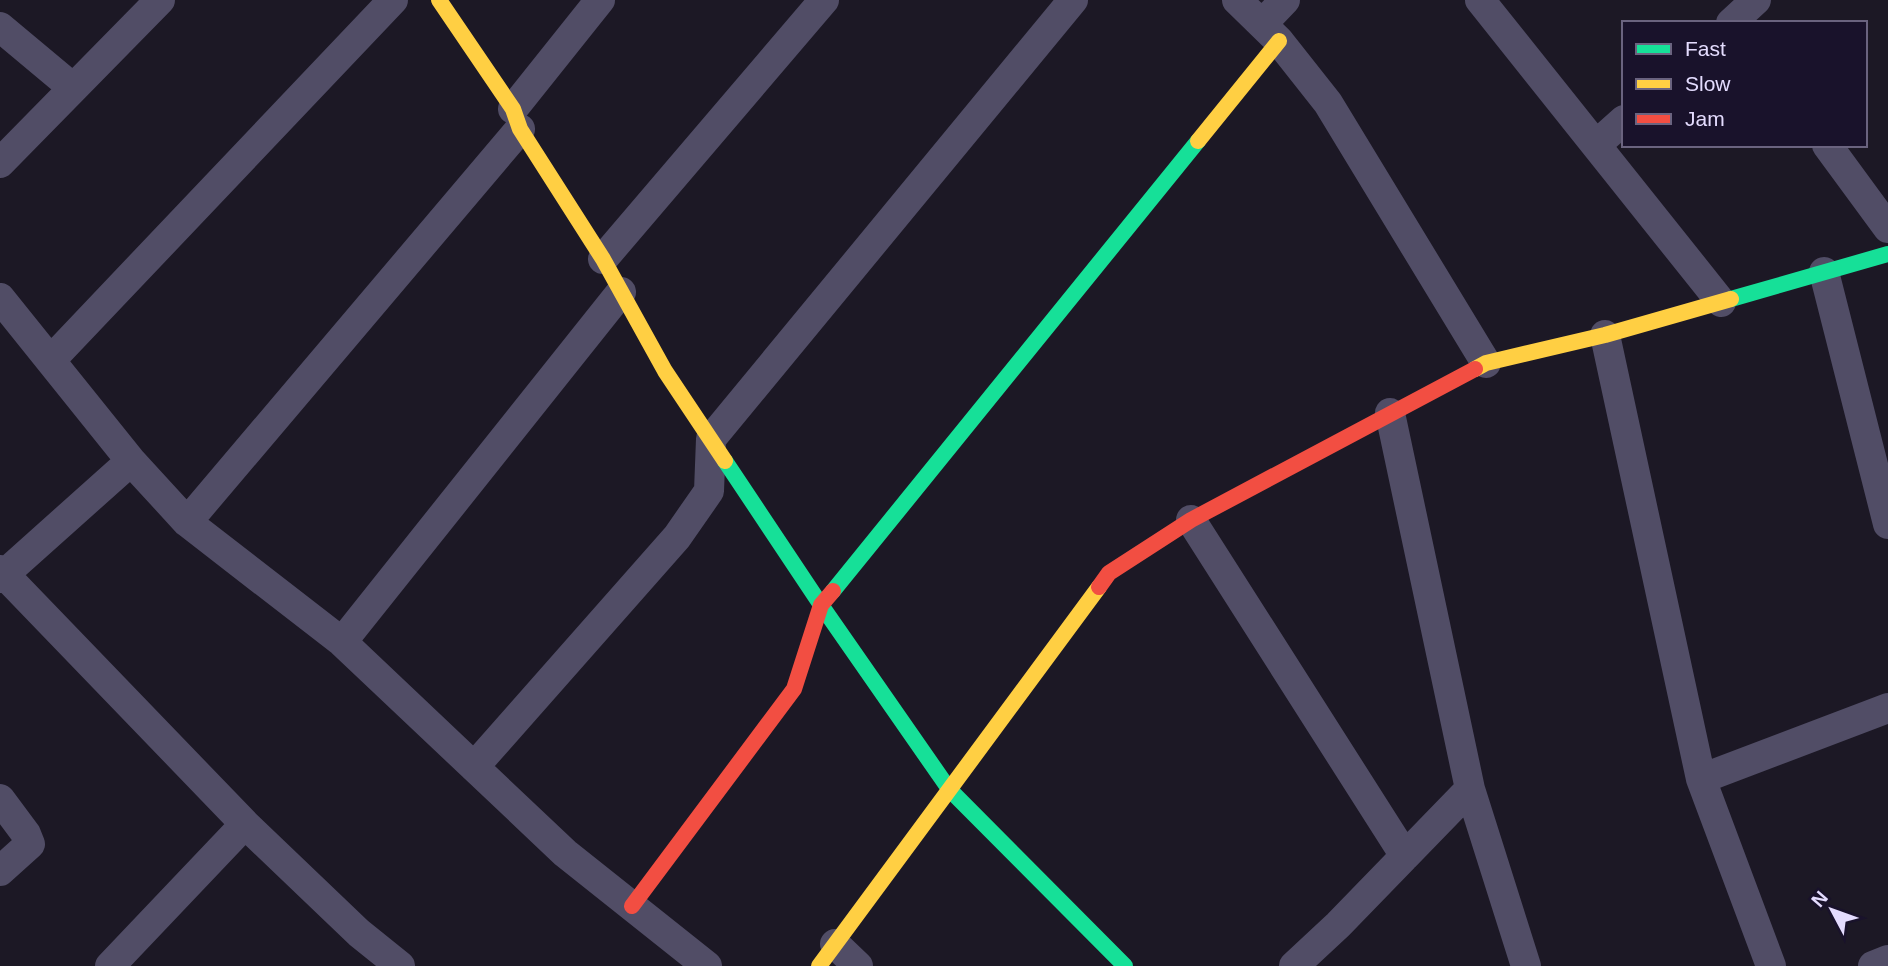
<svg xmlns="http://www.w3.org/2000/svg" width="1888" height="966" font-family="Arial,sans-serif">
	<rect width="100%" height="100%" fill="#1c1825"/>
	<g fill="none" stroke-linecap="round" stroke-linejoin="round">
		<path stroke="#514d66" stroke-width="30" d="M1237 0 1279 41 1328 103 1486 363
			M1480 0 1721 302
			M1731 23 1756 0
			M1262 24 1285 0
			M0 27 73 88
			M513 109 600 0
			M1596 145 1624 120
			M1827 145 1888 228
			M0 163 160 0
			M603 259 824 0
			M1824 272 1888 524
			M0 298 131 461 187 522 342 642 565 853 707 966
			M1605 335 1701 779 1771 966
			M51 360 393 0
			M1390 413 1470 789 1526 966
			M1191 520 1405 856
			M187 522 520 129
			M0 570 245 824 359 933 400 966
			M0 578 131 461
			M342 642 621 292
			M474 767 677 537 709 491 711 439 1073 0
			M1701 779 1888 708
			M0 799 26 834 30 844 0 871
			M835 944 858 966
			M110 966 245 824
			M1294 966 1338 925 1470 789
			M1873 966 1888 960"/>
		<path stroke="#16e098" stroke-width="16" d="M1731 299 1888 254
			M725 461 821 605 949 789 1125 966
			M833 591 1198 141"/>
		<path stroke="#ffcf43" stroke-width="16" d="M439 0 513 109 520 129 603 259 665 371 725 461
			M1198 141 1279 41
			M1475 369 1486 363 1605 335 1731 299
			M819 966 1099 587"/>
		<path stroke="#f24e42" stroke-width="16" d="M1099 587 1109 573 1191 520 1475 369
			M632 906 794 689 821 605 833 591"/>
	</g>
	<rect x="1622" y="21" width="245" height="126" fill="#19122b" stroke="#6a637f" stroke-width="2"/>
	<rect x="1636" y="44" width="35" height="10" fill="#16e098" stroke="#6a637f" stroke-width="2"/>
	<text x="1685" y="56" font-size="21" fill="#e4dcfe">Fast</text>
	<rect x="1636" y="79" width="35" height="10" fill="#ffcf43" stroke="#6a637f" stroke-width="2"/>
	<text x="1685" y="91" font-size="21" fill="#e4dcfe">Slow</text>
	<rect x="1636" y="114" width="35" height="10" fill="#f24e42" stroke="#6a637f" stroke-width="2"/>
	<text x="1685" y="126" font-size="21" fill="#e4dcfe">Jam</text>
	<g transform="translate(1832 910) rotate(311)" stroke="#19122b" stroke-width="5" paint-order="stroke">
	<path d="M0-5L12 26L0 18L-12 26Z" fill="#e4dcfe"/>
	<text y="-10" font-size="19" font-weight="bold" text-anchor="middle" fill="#e4dcfe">N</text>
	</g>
</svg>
